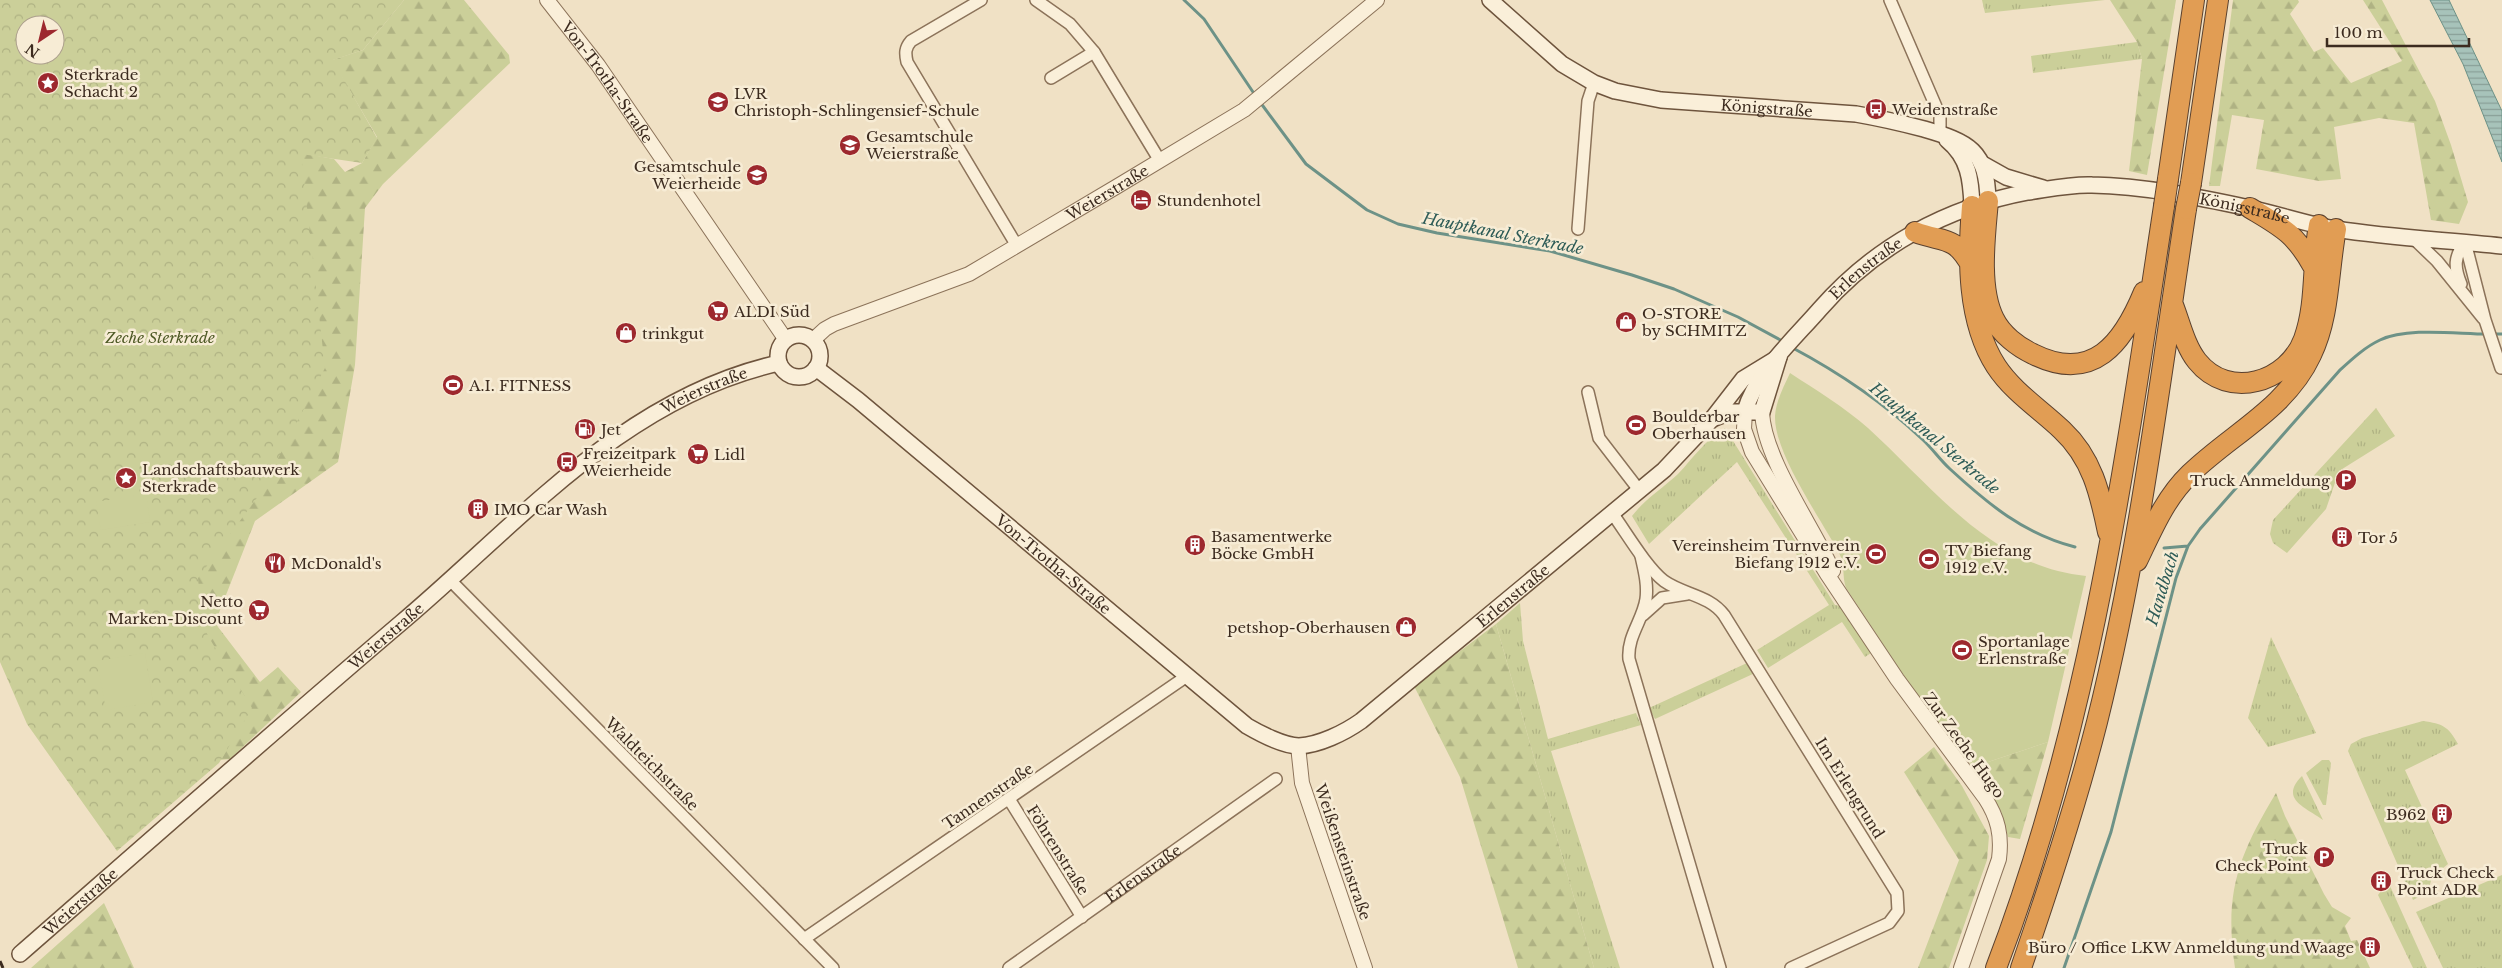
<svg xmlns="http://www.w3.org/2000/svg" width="2502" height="968" font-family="'Libre Baskerville',serif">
	<defs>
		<pattern id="grass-tufts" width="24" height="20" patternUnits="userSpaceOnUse" patternTransform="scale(1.25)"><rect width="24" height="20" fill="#cbcf99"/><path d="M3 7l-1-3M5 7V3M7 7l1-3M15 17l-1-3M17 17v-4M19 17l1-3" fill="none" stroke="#afb283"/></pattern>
		<pattern id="forest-firs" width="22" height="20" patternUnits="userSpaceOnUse" patternTransform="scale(1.25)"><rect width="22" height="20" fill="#cbcf99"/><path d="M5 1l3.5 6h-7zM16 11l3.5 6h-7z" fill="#afb283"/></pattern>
		<pattern id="park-crowns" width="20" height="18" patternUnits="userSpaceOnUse" patternTransform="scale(1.25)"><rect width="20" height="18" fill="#cbcf99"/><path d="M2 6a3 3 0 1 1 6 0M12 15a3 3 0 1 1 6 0" fill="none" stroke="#afb283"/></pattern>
		<pattern id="water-rules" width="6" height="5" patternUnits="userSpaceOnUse" patternTransform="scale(1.25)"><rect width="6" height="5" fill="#a7c3ba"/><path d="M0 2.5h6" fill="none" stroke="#899f97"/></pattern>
	</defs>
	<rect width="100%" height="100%" fill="#f0e1c5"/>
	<path fill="url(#grass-tufts)" d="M1982 0H2105L1985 13Z
		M2137 42 2142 59 2033 73 2031 56Z
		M2376 408 2395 436 2339 471 2326 509 2287 553 2273 543 2270 534 2273 520Z
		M1725 428 1835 605 1841 606 1871 653 1865 657 1842 622 1768 668 1757 650 1829 605 1737 462 1649 544 1632 516C1645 499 1663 488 1678 474 1693 458 1706 439 1725 428Z
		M1520 603 1523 641 1548 739 1636 713 1641 725 1551 751 1620 968H1594L1496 624Z
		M2271 637 2316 733 2268 747 2248 718Z
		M1747 663 1755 673 1655 719 1649 708Z
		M2423 721C2443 724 2448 726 2458 744L2405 770 2448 864 2432 877 2428 892 2413 900 2348 751 2351 744 2362 738Z
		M2322 760H2329L2331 763 2326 805H2323L2306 773Z
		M2302 776 2323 820C2305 807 2279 799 2302 776Z
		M2502 875V968H2443L2416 912Z
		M2386 877 2427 968H2413L2378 895 2384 887Z"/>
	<path fill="url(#forest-firs)" d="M404 0H464L509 55 510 63 383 184 365 208 355 365 338 462 255 521 215 623 260 682 278 667 301 692 230 759 220 760 53 370 301 153 334 159 345 172 362 163 377 137 332 60 363 50Z
		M2110 0H2176L2147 175 2129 171 2142 59 2137 42Z
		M2233 0H2298L2299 2 2290 14 2314 52 2323 48 2351 83 2402 61 2363 0H2382L2435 101 2451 145 2468 202 2459 224 2431 220 2414 123 2379 118 2334 127 2341 179 2319 181 2256 169 2264 120 2232 115 2220 186H2209Z
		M1496 624 1594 968H1518L1460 777 1414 686Z
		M2048 742 2020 839 2008 837 2001 811 1973 767Z
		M1934 747 1962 786 1989 836 1987 860 1949 968H1918L1959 860 1904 772Z
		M2276 793 2285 816 2324 894 2332 907 2351 918 2345 926 2351 941 2357 940 2370 968H2235C2224 893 2238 856 2276 793Z
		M104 903 134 968H31Z"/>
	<path fill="url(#park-crowns)" fill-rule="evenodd" d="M0 0H404L363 50 333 60 377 138 362 163 301 154 325 368 259 495 198 578 202 621 208 636 252 708 219 763 117 851 27 724 0 662ZM25 25H55V55H25Z"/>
	<path fill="#cbcf99" d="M1790 373C1816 390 1844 407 1868 428 1933 487 1991 567 2086 576L2048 742 1973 767 1921 702 1846 588C1842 577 1845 564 1840 555 1822 520 1774 454 1775 416 1776 401 1784 386 1790 373Z
		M146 494 150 522 101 530 96 502Z
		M145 653 153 702 106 710 97 661Z"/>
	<path fill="url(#water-rules)" stroke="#6d9287" d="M2430 0H2449L2502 111V162L2463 64Z"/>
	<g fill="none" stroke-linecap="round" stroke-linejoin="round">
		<path stroke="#6d9287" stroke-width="3" d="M1184 0 1204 19 1255 95
			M1260 102 1306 164 1367 210 1398 224 1437 233 1550 251 1632 275 1674 289 1738 317 1784 342
			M2494 334H2502
			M1791 347C1838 372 1883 402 1922 439 1932 448 1940 460 1950 469 1988 504 2024 534 2075 547
			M2164 548 2188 546
			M2064 968 2111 832 2176 578 2188 546 2200 529 2340 370C2352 359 2365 347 2380 340 2408 327 2457 334 2487 334"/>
		<g stroke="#8c735a" stroke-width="14">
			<g id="minor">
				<path d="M981 0 911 41C905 48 905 53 907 62L1017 246"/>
				<path d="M1036 0 1070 24 1094 52 1160 161"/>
				<path d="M1890 0 1940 116V134"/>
				<path d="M1051 78 1094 52"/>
				<path d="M1578 229 1588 101 1594 83"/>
				<path d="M2412 237 2437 261 2483 318"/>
				<path d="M2465 242 2485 320 2501 368"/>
				<path d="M2461 284C2454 267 2454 257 2465 242"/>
				<path d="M1588 392 1599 438 1639 490"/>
				<path d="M1612 513C1626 532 1646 567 1664 581 1684 595 1709 595 1724 615L1897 893 1898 911 1889 923 1791 968"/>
				<path d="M1641 556C1644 570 1648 584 1646 599 1643 620 1627 636 1629 659L1720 968"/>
				<path d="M450 580 833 968"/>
				<path d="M1643 615 1662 598 1687 594"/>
				<path d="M1009 799 1082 917"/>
				<path d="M804 939 1187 676"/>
				<path id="s1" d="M1009 968 1276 779"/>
			</g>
		</g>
		<g stroke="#8c735a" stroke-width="16">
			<g id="tertiary">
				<path id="s2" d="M547 0 598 65 786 340"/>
				<path id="s3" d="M813 340 825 329 834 324 969 274 1116 187 1244 110 1377 0"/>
				<path d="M1745 411 1744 429 1752 452 1827 574 1897 679 1985 798C1998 818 2002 835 1999 859L1961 968"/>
				<path d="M1762 412C1764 459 1813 526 1833 571"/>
				<path d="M1298 746 1302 783 1365 968"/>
			</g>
		</g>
		<g stroke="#6e543d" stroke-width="18">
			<g id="secondary">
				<path id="s4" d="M1490 0 1562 64 1594 83 1615 91 1661 100 1856 114C1879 118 1901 123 1924 129 1969 142 1987 150 1988 201"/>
				<path d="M1947 140C1969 158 1971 180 1972 206"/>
				<path d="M1981 163 2006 177 2043 188"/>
				<circle cx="799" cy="356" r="21"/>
				<path id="s5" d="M816 368 858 400 1247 726C1259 733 1284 746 1299 746 1319 745 1344 733 1361 721L1664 470 1712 419 1743 379 1779 357"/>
				<path id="s6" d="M1745 411C1756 373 1794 339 1820 309 1875 246 1947 207 2028 192 2049 189 2071 184 2092 185 2144 186 2198 197 2249 208 2278 214 2306 224 2336 229 2391 238 2447 240 2502 246"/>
				<path d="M1712 419 1730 412H1762L1779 357"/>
				<path id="s7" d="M20 954C147 843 274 731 402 622 518 524 624 397 779 363"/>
			</g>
		</g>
		<g stroke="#5a412f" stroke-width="22">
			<path id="motorway" d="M2168 179 2194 0
				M2191 183 2218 0
				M1988 201C1985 235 1978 288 1994 319 2001 334 2018 347 2033 354 2093 384 2123 343 2144 292
				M1972 206C1968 258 1967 321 1996 366 2013 392 2040 409 2062 430 2092 458 2100 493 2108 532
				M2250 208C2280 226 2295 233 2313 266
				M1915 232C1944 243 1954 234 1972 267
				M2173 305C2180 323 2185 346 2197 361 2229 401 2288 382 2304 339 2317 303 2312 263 2319 225
				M2137 561C2152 530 2165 498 2190 474 2231 434 2286 409 2311 355 2330 316 2328 270 2336 229
				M1996 968C2090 723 2125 463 2164 206
				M2021 968C2049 887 2076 805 2097 722 2139 554 2160 380 2186 209"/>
		</g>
		<use href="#minor" stroke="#faefd9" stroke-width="11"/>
		<use href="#tertiary" stroke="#faefd9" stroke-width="14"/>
		<use href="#secondary" stroke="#faefd9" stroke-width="15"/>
		<use href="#motorway" stroke="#e19d54" stroke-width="20"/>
		<path stroke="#3c2b1f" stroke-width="3" stroke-dasharray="9 9" stroke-linecap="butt" d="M0 961 3 968"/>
		<g stroke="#5a412f" stroke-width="22" stroke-linecap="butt">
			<path id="motorway-bridge" d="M2164 206 2168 179
				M2186 209 2191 183"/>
		</g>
		<use href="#motorway-bridge" stroke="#e19d54" stroke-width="20"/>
	</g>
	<defs>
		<g id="sight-disc" transform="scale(1.125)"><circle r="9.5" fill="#9d282e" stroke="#f7ecd5"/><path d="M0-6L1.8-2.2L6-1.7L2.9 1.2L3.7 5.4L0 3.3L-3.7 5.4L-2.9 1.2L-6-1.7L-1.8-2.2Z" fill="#fff"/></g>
		<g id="school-disc" transform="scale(1.125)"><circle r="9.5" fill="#9d282e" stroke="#f7ecd5"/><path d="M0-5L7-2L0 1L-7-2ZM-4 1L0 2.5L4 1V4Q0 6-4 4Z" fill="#fff"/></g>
		<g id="bus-disc" transform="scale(1.125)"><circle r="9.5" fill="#9d282e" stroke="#f7ecd5"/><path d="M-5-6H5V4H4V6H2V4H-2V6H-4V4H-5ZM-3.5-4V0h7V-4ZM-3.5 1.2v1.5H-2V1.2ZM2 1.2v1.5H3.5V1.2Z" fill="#fff"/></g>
		<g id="hotel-disc" transform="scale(1.125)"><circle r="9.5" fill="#9d282e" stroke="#f7ecd5"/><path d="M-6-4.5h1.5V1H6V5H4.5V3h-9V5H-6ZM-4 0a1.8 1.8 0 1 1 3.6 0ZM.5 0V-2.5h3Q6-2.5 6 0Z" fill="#fff"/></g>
		<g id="supermarket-disc" transform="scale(1.125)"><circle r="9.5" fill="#9d282e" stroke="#f7ecd5"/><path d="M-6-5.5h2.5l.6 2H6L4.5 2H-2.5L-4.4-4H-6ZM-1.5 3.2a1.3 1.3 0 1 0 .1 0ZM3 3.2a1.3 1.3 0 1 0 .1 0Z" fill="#fff"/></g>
		<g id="shop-disc" transform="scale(1.125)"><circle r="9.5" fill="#9d282e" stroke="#f7ecd5"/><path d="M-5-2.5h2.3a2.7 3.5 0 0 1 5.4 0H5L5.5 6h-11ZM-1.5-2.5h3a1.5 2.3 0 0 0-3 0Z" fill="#fff"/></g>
		<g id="stadium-disc" transform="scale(1.125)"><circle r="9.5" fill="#9d282e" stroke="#f7ecd5"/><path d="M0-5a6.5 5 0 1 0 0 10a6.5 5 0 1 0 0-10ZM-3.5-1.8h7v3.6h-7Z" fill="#fff"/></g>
		<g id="fuel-disc" transform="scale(1.125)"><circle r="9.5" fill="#9d282e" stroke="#f7ecd5"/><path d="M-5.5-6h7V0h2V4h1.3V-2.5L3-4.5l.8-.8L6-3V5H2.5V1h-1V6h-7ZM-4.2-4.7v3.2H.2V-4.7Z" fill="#fff"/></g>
		<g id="parking-disc" transform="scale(1.125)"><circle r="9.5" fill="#9d282e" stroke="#f7ecd5"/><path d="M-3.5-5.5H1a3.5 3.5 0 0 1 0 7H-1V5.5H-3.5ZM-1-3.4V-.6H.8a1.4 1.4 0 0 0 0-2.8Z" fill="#fff"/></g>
		<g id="building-disc" transform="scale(1.125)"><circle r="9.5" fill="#9d282e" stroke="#f7ecd5"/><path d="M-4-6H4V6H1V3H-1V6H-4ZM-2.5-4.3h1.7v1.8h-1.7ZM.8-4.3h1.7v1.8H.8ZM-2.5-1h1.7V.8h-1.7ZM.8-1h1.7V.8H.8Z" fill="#fff"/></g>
		<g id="restaurant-disc" transform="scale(1.125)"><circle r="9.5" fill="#9d282e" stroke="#f7ecd5"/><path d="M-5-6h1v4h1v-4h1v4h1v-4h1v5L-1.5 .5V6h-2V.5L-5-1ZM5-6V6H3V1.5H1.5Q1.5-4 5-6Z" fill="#fff"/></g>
	</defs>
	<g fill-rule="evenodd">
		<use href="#sight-disc" x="48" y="83"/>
		<use href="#school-disc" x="718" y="102"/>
		<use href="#bus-disc" x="1876" y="109"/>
		<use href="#school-disc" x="850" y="145"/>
		<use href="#school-disc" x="757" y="175"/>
		<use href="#hotel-disc" x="1141" y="200"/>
		<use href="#supermarket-disc" x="718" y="311"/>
		<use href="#shop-disc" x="1626" y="322"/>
		<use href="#shop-disc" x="626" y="333"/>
		<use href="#stadium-disc" x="453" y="385"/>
		<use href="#stadium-disc" x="1636" y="425"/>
		<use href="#fuel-disc" x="585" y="429"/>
		<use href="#supermarket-disc" x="698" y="454"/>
		<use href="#bus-disc" x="567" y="462"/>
		<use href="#sight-disc" x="126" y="478"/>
		<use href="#parking-disc" x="2346" y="480"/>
		<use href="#building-disc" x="478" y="509"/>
		<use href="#building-disc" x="2342" y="537"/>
		<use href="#building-disc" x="1195" y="545"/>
		<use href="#stadium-disc" x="1876" y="554"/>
		<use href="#stadium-disc" x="1929" y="559"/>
		<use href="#restaurant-disc" x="275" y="563"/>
		<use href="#supermarket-disc" x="259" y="610"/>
		<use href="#shop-disc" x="1406" y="627"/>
		<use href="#stadium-disc" x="1962" y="650"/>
		<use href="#building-disc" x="2442" y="814"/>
		<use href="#parking-disc" x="2324" y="857"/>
		<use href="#building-disc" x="2381" y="881"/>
		<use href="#building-disc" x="2370" y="947"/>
	</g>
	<g text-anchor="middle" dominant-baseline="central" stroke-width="5" stroke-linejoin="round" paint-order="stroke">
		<g font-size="15" fill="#3c2b1f" stroke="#f7ecd5" text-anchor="start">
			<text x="64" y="74">Sterkrade<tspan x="64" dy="17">Schacht 2</tspan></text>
			<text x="734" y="93">LVR<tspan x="734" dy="17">Christoph-Schlingensief-Schule</tspan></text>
			<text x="1892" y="109">Weidenstraße</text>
			<text x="866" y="136">Gesamtschule<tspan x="866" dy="17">Weierstraße</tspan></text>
			<text x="741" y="166" text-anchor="end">Gesamtschule<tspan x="741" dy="17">Weierheide</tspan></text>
			<text x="1157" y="200">Stundenhotel</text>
			<text x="734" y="311">ALDI Süd</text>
			<text x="1642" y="313">O-STORE<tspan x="1642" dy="17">by SCHMITZ</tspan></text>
			<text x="642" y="333">trinkgut</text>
			<text x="469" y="385">A.I. FITNESS</text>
			<text x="1652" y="416">Boulderbar<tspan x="1652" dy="17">Oberhausen</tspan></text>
			<text x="601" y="429">Jet</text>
			<text x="583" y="453">Freizeitpark<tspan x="583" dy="17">Weierheide</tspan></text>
			<text x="714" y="454">Lidl</text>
			<text x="142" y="469">Landschaftsbauwerk<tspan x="142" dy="17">Sterkrade</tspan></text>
			<text x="2330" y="480" text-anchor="end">Truck Anmeldung</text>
			<text x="494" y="509">IMO Car Wash</text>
			<text x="1211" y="536">Basamentwerke<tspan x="1211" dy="17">Böcke GmbH</tspan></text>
			<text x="2358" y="537">Tor 5</text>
			<text x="1860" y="545" text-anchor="end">Vereinsheim Turnverein<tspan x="1860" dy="17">Biefang 1912 e.V.</tspan></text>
			<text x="1945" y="550">TV Biefang<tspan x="1945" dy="17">1912 e.V.</tspan></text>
			<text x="291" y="563">McDonald's</text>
			<text x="243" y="601" text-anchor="end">Netto<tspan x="243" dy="17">Marken-Discount</tspan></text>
			<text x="1390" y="627" text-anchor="end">petshop-Oberhausen</text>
			<text x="1978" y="641">Sportanlage<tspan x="1978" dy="17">Erlenstraße</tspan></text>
			<text x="2426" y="814" text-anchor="end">B962</text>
			<text x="2308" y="848" text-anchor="end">Truck<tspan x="2308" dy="17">Check Point</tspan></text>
			<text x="2397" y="872">Truck Check<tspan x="2397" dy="17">Point ADR</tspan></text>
			<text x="2354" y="947" text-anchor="end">Büro / Office LKW Anmeldung und Waage</text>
		</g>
		<g font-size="15" fill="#3c2b1f" stroke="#f7ecd5">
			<text stroke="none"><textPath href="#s2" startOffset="102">Von-Trotha-Straße</textPath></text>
			<text stroke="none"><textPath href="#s4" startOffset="309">Königstraße</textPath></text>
			<text stroke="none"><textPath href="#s3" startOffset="331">Weierstraße</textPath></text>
			<text stroke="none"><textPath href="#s6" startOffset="590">Königstraße</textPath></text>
			<text stroke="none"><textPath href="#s6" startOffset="189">Erlenstraße</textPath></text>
			<text stroke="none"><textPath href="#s7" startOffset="889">Weierstraße</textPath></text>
			<text stroke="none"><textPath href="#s5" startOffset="308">Von-Trotha-Straße</textPath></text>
			<text stroke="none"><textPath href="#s5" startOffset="881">Erlenstraße</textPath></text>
			<text stroke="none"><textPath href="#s7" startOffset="485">Weierstraße</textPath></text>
			<text transform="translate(1964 745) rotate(54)">Zur Zeche Hugo</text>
			<text transform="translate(652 764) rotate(45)">Waldteichstraße</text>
			<text transform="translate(1850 788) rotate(58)">Im Erlengrund</text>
			<text transform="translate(988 796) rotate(-34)">Tannenstraße</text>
			<text transform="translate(1058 850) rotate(58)">Föhrenstraße</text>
			<text transform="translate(1343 852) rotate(71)">Weißensteinstraße</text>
			<text stroke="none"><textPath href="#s1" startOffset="164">Erlenstraße</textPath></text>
			<text stroke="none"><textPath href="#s7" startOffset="80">Weierstraße</textPath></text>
		</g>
		<g font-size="15" font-style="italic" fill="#4e5925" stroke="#f7ecd5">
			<text x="160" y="337">Zeche Sterkrade</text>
		</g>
		<g font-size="16" font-style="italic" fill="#2e5c57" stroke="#f7ecd5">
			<text transform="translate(1503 233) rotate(11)">Hauptkanal Sterkrade</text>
			<text transform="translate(1935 438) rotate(40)">Hauptkanal Sterkrade</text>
			<text transform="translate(2162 588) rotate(-73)">Handbach</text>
		</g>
	</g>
	<g transform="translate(40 40) rotate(215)"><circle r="24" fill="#f7ecd5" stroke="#ac9f8c"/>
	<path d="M0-4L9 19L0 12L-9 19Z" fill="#9d282e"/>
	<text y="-8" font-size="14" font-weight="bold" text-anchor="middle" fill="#3c2b1f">N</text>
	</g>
	<path d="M2327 38v8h142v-8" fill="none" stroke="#3c2b1f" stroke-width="2.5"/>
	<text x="2334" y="38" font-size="15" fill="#3c2b1f" stroke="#f7ecd5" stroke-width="4" paint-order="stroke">100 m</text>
</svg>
